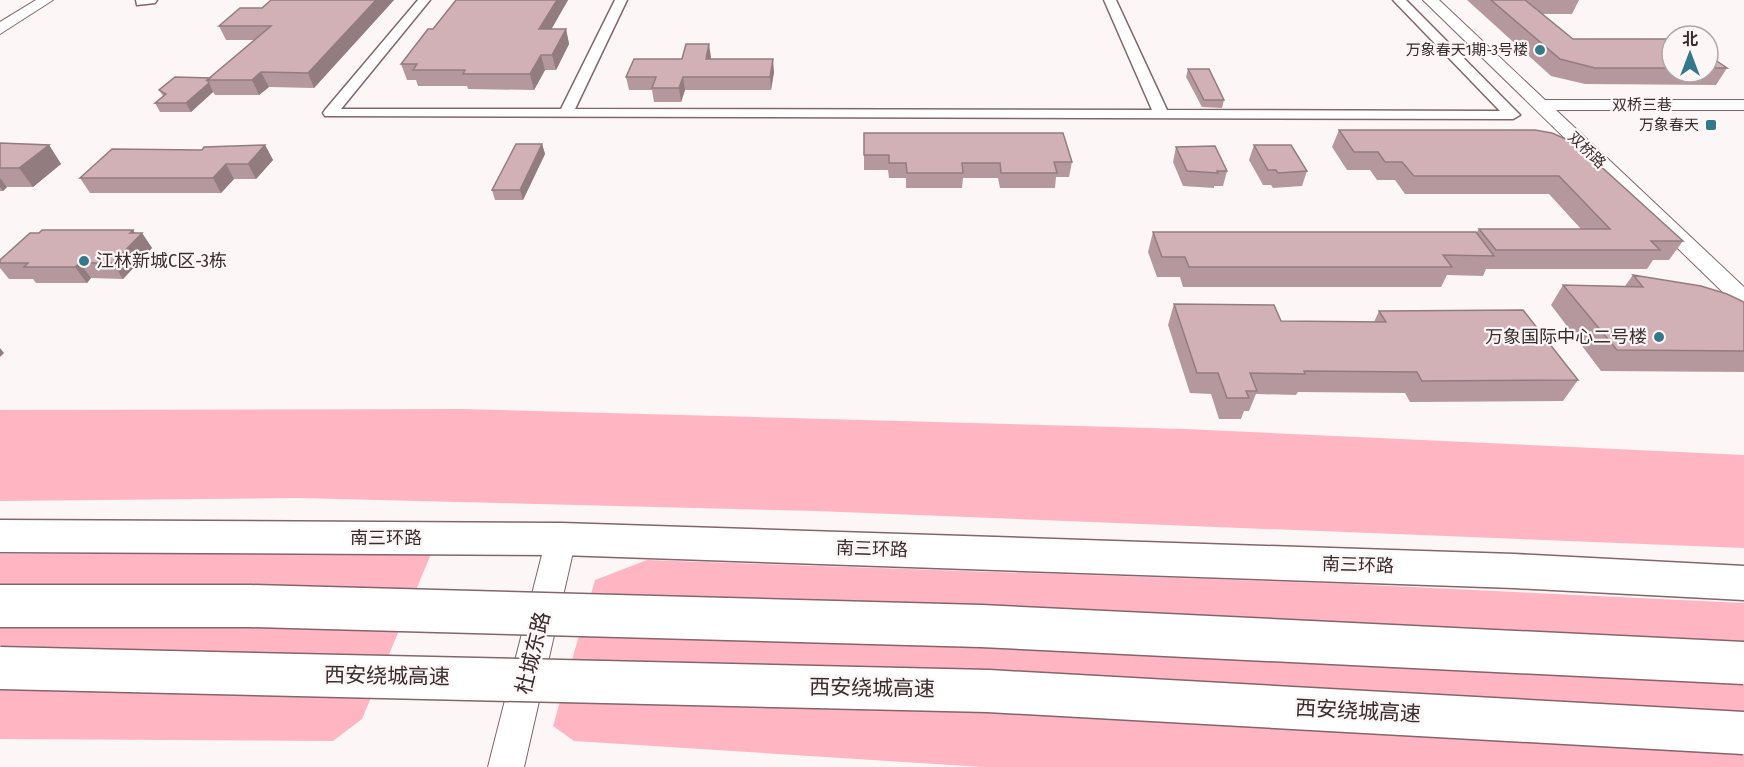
<svg xmlns="http://www.w3.org/2000/svg" width="1744" height="767" font-family="'Fira Sans Condensed','Noto Sans SC',sans-serif">
	<rect width="100%" height="100%" fill="#fdf6f7"/>
	<path fill="#ffb6c2" d="M462 409 1186 429 1744 455V548L816 511 298 498 0 501V410Z
		M0 554H431L362 719 333 741 0 739Z
		M647 560 1349 584 1744 603V767H982L574 741 553 726 595 580Z"/>
	<g fill="none" stroke-linecap="round" stroke-linejoin="round">
		<g stroke="#83656a" stroke-width="3">
			<path id="minor" d="M136 0H157L155 3 137 5Z
				M418 0H430L341 109H561L615 0H627L575 109 1152 110 1104 0H1116L1167 110 1500 111 1393 0H1406L1520 115 1513 119 325 116 323 113 325 110Z"/>
		</g>
		<g stroke="#83656a" stroke-width="2">
			<path id="tertiary" d="M36 0H53L0 34V22Z
				M1423 0H1439L1545 100H1744V110H1556L1744 287V307L1736 305Z
				M561 527 572 530 576 539 524 767H488L546 539 550 530Z"/>
		</g>
		<g stroke="#83656a" stroke-width="3">
			<path id="trunk" d="M0 520 561 523 1514 554 1744 566V600L1514 588 561 555 0 552Z"/>
		</g>
		<use href="#minor" fill="#fff" fill-rule="evenodd"/>
		<use href="#tertiary" fill="#fff" fill-rule="evenodd"/>
		<use href="#trunk" fill="#fff" fill-rule="evenodd"/>
		<g stroke="#83656a" stroke-width="45" stroke-linecap="butt">
			<path id="motorway-bridge" d="M0 606H250L981 626 1744 663
				M0 668 988 691 1744 733"/>
		</g>
		<use href="#motorway-bridge" stroke="#fff" stroke-width="42"/>
	</g>
	<path fill="#b5989d" d="M394 0 314 88 269 87 259 95H215L213 92 191 112H160L155 103 163 96 159 90 210 78 254 40H226L219 26 262 8Z
		M456 0H568L551 29H566L569 44 556 70H545L534 90 468 89 467 86H418L416 80H407L401 64 433 29Z
		M1467 0H1579L1572 14H1543L1573 39H1672V72H1708V55L1727 68 1716 85 1585 84 1551 76Z
		M711 57 710 59 774 72 771 90H685L681 102H654L652 90H629L626 77 682 59Z
		M1188 69 1224 100 1222 108 1202 107 1186 77Z
		M1339 130H1535L1683 241 1669 260H1653L1647 269H1486L1483 276 1447 275 1441 287H1183L1180 277H1157L1148 252 1153 232 1476 233 1479 229H1581L1549 194H1405L1395 180H1377L1370 170H1347L1332 147Z
		M864 133 1072 162 1069 177H1056L1055 188H1000L998 178H963L962 188H906V178H889L888 170H864Z
		M0 143 49 145 61 164 33 187H7L3 191H0Z
		M542 144 545 154 523 200H495L492 190Z
		M265 145 273 160 256 179H234L221 193H90L80 178 202 150Z
		M1254 145 1307 171 1302 186 1273 188 1271 185H1263L1249 160Z
		M1176 147 1227 171 1223 186H1214V188L1183 186 1173 162Z
		M135 233H142L152 248 123 279 91 278 87 283H36L33 279H9L0 268V260Z
		M1633 275 1744 302V372L1601 371 1551 305 1563 285 1625 286Z
		M1174 304 1281 321 1374 322 1379 311 1578 380 1563 401 1410 402 1405 393 1298 392 1296 395 1256 394 1249 411H1244L1241 419H1219L1211 394 1190 393 1168 325Z"/>
	<path fill="#937c7f" d="M376 0H394L314 88 308 73Z
		M557 0H568L543 44 539 29Z
		M566 29 569 44 556 70 552 55Z
		M709 44 711 57 708 72 706 59Z
		M541 55 545 70 534 90 530 74Z
		M773 59 774 72 771 90 770 77Z
		M261 72 269 87 259 95 252 80Z
		M683 77 685 90 681 102 679 88Z
		M209 83 213 92 191 112 186 103Z
		M542 144 545 154 523 200 520 190Z
		M49 145 61 164 33 187 19 168Z
		M265 145 273 160 256 179 248 164Z
		M226 164 234 179 221 193 213 178Z
		M0 178 7 187 3 191 0 187Z
		M133 230 138 237 142 233 152 248 123 279 113 263 130 233Z
		M80 263 91 278 87 283 75 267Z
		M0 348 4 353 0 357Z"/>
	<path fill="#d2b1b6" stroke="#937c7f" stroke-width="1.5" d="M271 0H376L308 73 261 72 252 80H207L271 26H219L240 8H262Z
		M456 0H557L539 29H566L552 55H541L530 74H463L465 70H413L417 64H401L428 29H433Z
		M1491 0H1525L1573 39H1672V68H1595L1560 59Z
		M686 44H709L706 59H773L770 77H683L679 88H652L656 77H626L634 59H682Z
		M1708 55 1727 68H1708Z
		M1188 69H1209L1224 100H1204Z
		M175 77 210 78 207 80 209 83 186 103H155L166 94 159 90Z
		M1339 130H1535L1552 133 1575 143 1683 241H1651L1660 250H1496L1479 229H1610L1559 176H1414L1402 162H1385L1378 152H1354Z
		M864 133H1063L1072 162H1054L1057 173H1001L1000 163H962L963 173H907L906 163H889V155H864Z
		M0 143 49 145 19 168H0Z
		M516 144H542L520 190H492Z
		M265 145 248 164H226L213 178H80L112 149 202 150 204 147Z
		M1254 145H1291L1307 171 1278 173 1276 170H1268Z
		M1215 146 1227 171H1217L1218 173 1187 171 1176 147Z
		M42 230H133L130 233H142L113 263H80L75 267H24L28 263H0V260L30 233H39Z
		M1153 232H1476L1494 256 1443 255 1452 267H1189L1185 257H1162Z
		M1633 275 1701 286 1727 294 1744 302V351L1617 350 1563 285 1643 287Z
		M1174 304 1274 305 1281 321 1386 322 1379 311 1523 310 1578 380 1422 381 1417 372 1304 371 1305 374 1250 373 1257 391H1246L1249 398H1227L1218 373H1197Z"/>
	<g fill="#357889" stroke="#fdf6f7" stroke-width="2">
		<circle cx="1540" cy="50" r="6"/>
		<rect x="1705" y="119" width="12" height="12" rx="3"/>
		<circle cx="84" cy="261" r="6"/>
		<circle cx="1659" cy="337" r="6"/>
	</g>
	<g text-anchor="middle" dominant-baseline="central" stroke-width="4.5" stroke-linejoin="round" paint-order="stroke">
		<g font-size="15" fill="#392c2e" stroke="#fdf6f7" text-anchor="end">
			<text x="1528" y="50">万象春天1期-3号楼</text>
			<text x="1699" y="125">万象春天</text>
		</g>
		<g font-size="15" fill="#392c2e" stroke="#fdf6f7">
			<text x="1642" y="105">双桥三巷</text>
			<text transform="translate(1587 150) rotate(44)">双桥路</text>
		</g>
		<g font-size="18" fill="#392c2e" stroke="#fdf6f7" text-anchor="start">
			<text x="96" y="261">江林新城C区-3栋</text>
			<text x="1647" y="337" text-anchor="end">万象国际中心二号楼</text>
		</g>
		<g font-size="18" fill="#392c2e" stroke="#fdf6f7">
			<text x="386" y="538">南三环路</text>
			<text transform="translate(872 549) rotate(2)">南三环路</text>
			<text transform="translate(1358 565) rotate(2)">南三环路</text>
		</g>
		<g font-size="21" fill="#392c2e" stroke="#fdf6f7">
			<text transform="translate(533 653) rotate(-76)">杜城东路</text>
			<text transform="translate(387 676) rotate(1)">西安绕城高速</text>
			<text transform="translate(872 688) rotate(1)">西安绕城高速</text>
			<text transform="translate(1358 711) rotate(3)">西安绕城高速</text>
		</g>
	</g>
	<g transform="translate(1690 54)"><circle r="28" fill="#fdf6f7" stroke="#afa5a7" stroke-width="1.5"/>
	<path d="M0-4.5L10 22L0 15L-10 22Z" fill="#357889"/>
	<text y="-9" font-size="16" font-weight="bold" text-anchor="middle" fill="#392c2e">北</text>
	</g>
</svg>
